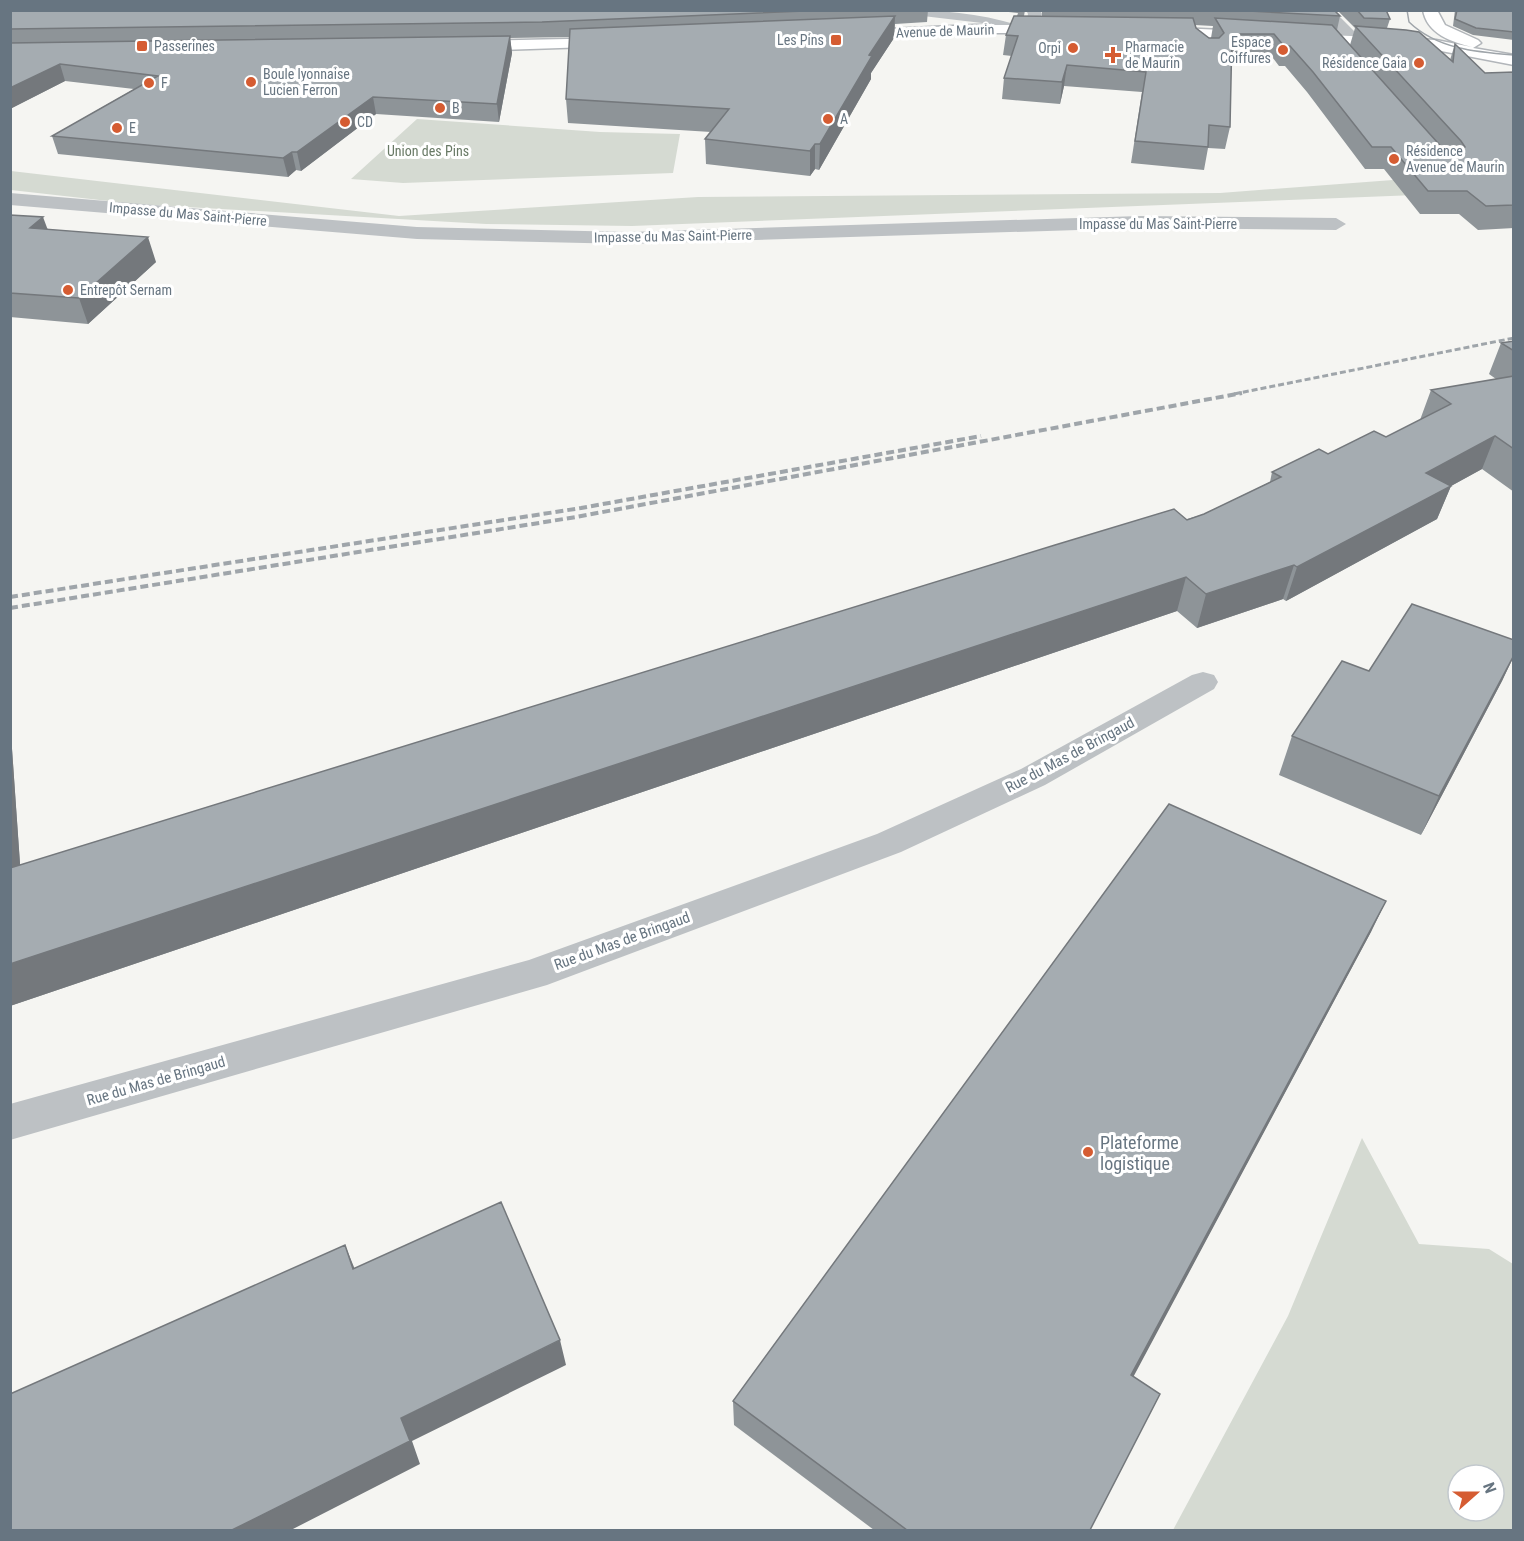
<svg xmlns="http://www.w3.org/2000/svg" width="1524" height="1541" font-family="'Roboto Condensed',sans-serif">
	<rect width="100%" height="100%" fill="#f5f5f2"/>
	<path fill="#d5dad2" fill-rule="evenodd" d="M417 119 600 132 680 134 673 173 403 183 351 179Z
		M11 171 399 216 698 197 1220 193 1446 176 1466 193 632 226 486 224 135 204 11 190Z
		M1362 1138 1419 1244 1489 1249 1513 1264V1530H1173L1288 1316ZM1458 1475H1494V1511H1458Z"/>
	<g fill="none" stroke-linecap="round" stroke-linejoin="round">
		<g stroke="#b2b6ba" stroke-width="3">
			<path id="secondary" d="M1423 10H1437L1445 25 1478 40 1481 43 1473 48 1514 55V65L1436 50 1157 35 1150 31 1157 27 1436 40 1472 47C1452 42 1427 34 1423 10Z
				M974 25H1052L1059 29 1052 33H974L848 39 841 35 848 31Z
				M614 38 619 40 622 43 619 46 468 51 460 46 468 41Z"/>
		</g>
		<path fill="#bdc1c4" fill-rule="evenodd" d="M899 10C942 10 980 13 1021 26L1023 29 1016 33 982 23 906 14Z
			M1026 10H1040L1042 14 1036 32 1031 33 1024 29 1028 14Z
			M1231 10 1331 12 1336 13 1362 39 1359 42H1349L1327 20 1238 14Z
			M10 193 417 227 628 232 1140 216 1336 218 1346 224 1336 230 1140 228 628 244 417 239 10 205Z
			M1203 672 1214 675 1218 682 1214 689 1045 785 901 852 547 985 10 1140V1104L529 960 877 834 1021 769 1192 675Z"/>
		<use href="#secondary" fill="#fff" fill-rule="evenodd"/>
		<path stroke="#9fa5aa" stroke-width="1.5" d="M1407 10 1409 22C1437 49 1476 52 1514 55"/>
		<path stroke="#9fa5aa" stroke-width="3" stroke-dasharray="6 3" stroke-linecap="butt" d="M1234 394 1514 338"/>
		<path stroke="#9fa5aa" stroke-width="4" stroke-dasharray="8 4" stroke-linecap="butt" d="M10 597 581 508 981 436
			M10 608 576 517 1242 393"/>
	</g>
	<path fill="#8e9498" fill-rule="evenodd" d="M10 10H928L927 22 895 24 894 38 871 73V79L819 170 815 169 810 176 706 164 705 139 711 132 568 123 566 99 570 37 510 38 512 53 499 122 376 114 301 171 296 170 288 177 58 154 52 136 134 89 65 81 10 109Z
		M990 10H1025L1024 16H1042V10H1386L1390 19 1387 28 1450 60 1455 44 1485 73 1514 72V228L1478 230 1459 214H1420L1384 169H1365L1307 92 1285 66H1279L1270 54H1231L1230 127 1225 149 1208 148 1204 170 1131 163 1142 92 1064 86 1060 104 1002 99 1004 78 1012 56 1003 55 1006 35 1017 16 1018 13ZM1334 11H1338L1355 28 1350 45 1337 30 1340 16ZM1195 25 1213 26 1211 38H1209L1196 28Z
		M1455 10H1514V40L1473 35 1453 26Z
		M10 215 48 229 156 262 88 324 10 317Z
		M1514 341V492L1482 469 1451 486 1437 519 1286 601 1283 599 1197 628 1177 611 10 1006V720L20 865 1204 514 1270 482 1272 472 1328 454 1386 437 1420 420 1431 390 1496 379 1489 374 1501 343Z
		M1514 640V656L1502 681 1421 835 1279 775 1292 736 1369 671Z
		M1372 930 1133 1376 1160 1394 1090 1530H874L734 1425 733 1401Z"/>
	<path fill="#74787c" d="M895 16 894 38 871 73V79L819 170 820 144 869 55Z
		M510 36 512 53 499 122 497 104Z
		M60 64 65 81 10 109V88Z
		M1067 65 1064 86 1060 104 1062 82Z
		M373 97 376 114 301 171 297 152Z
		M815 144V169L810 176V151Z
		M292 152 296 170 288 177 283 158Z
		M43 217 52 241 30 228Z
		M148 237 156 262 88 324 79 298Z
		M1495 436 1482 469 1451 486 1437 519 1286 601 1297 567 1426 473Z
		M1294 565 1283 599 1197 628 1206 594Z
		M1186 577 1177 611 10 1006V964Z
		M1514 655 1502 681 1421 835 1439 796Z
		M10 720 23 906 10 884Z
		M1386 901 1372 930 1121 1400 1131 1375Z
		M345 1245 356 1272 353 1269Z
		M560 1340 566 1365 412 1441 420 1464 291 1530H232L401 1418Z"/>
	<path fill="#a5acb1" stroke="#74787c" stroke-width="1.5" d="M10 10H829L542 22 10 29Z
		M1230 10H1334L1340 16Z
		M1357 10H1386L1390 19 1364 18Z
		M1457 10H1514V32L1476 28 1455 19Z
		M895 16 869 55 872 56 820 144H815L810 151 705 139 729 109 566 99 570 29Z
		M1014 16 1193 18 1196 28 1209 38H1219L1224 33 1215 18 1332 25 1446 152 1460 153 1465 147 1461 141 1355 26 1406 30 1419 32 1453 62 1455 44 1485 73 1514 72V205L1486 206 1467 191H1428L1391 147H1372L1313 72 1290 46H1284L1274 34H1232L1230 127 1209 125 1208 147 1135 141 1146 72 1067 65 1062 82 1004 78 1018 36 1006 35Z
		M510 36 497 104 373 97 297 152H292L283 158 52 136 158 76 60 64 10 88V43Z
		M10 215 43 217 30 228 148 237 79 298 10 293Z
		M1514 341V351L1501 343Z
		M1514 376V449L1495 436 1426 473 1451 486 1297 567 1294 565 1206 594 1186 577 10 964V868L1055 545 1174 509 1187 520 1204 514 1281 477 1272 472 1319 449 1328 454 1374 431 1386 437 1451 404 1431 390Z
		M1412 604 1514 640V655L1439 796 1292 736 1342 661 1369 671Z
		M1169 804 1386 901 1131 1375 1160 1394 1090 1530H907L733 1401Z
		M501 1202 560 1340 401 1418 410 1441 232 1530H10V1394L345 1245 353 1269Z"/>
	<g fill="#d55c32" stroke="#fff" stroke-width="2">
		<rect x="830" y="34" width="12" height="12" rx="3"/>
		<rect x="136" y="40" width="12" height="12" rx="3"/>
		<circle cx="1073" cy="48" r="6"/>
		<circle cx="1283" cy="50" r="6"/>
		<path d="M1110 46h6v6h6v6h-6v6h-6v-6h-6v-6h6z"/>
		<circle cx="1419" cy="63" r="6"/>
		<circle cx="251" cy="82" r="6"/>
		<circle cx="149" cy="83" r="6"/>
		<circle cx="440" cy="108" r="6"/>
		<circle cx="828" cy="119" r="6"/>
		<circle cx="345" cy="122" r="6"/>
		<circle cx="117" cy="128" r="6"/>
		<circle cx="1394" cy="159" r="6"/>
		<circle cx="68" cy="290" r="6"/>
		<circle cx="1088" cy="1152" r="6"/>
	</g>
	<g text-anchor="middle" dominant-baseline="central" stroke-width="6" stroke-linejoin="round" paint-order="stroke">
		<g font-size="14" fill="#677581" stroke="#fff">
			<text transform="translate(945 31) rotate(-2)">Avenue de Maurin</text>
			<text transform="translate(188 214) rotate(5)">Impasse du Mas Saint-Pierre</text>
			<text x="1158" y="224">Impasse du Mas Saint-Pierre</text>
			<text transform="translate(673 236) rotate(-1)">Impasse du Mas Saint-Pierre</text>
		</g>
		<g font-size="14" fill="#677581" stroke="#fff" text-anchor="start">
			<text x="824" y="40" text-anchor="end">Les Pins</text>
			<text x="1271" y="42" text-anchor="end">Espace<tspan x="1271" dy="16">Coiffures</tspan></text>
			<text x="154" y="46">Passerines</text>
			<text x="1125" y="47">Pharmacie<tspan x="1125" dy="16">de Maurin</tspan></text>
			<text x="1061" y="48" text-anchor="end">Orpi</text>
			<text x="1407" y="63" text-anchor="end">Résidence Gaia</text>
			<text x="263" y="74">Boule lyonnaise<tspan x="263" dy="16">Lucien Ferron</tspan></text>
			<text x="161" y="83">F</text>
			<text x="452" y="108">B</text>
			<text x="840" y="119">A</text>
			<text x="357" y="122">CD</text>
			<text x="129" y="128">E</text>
			<text x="1406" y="151">Résidence<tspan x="1406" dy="16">Avenue de Maurin</tspan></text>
			<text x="80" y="290">Entrepôt Sernam</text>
		</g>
		<g font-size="14" fill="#687965" stroke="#fff">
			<text x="428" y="151">Union des Pins</text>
		</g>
		<g font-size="15" fill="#677581" stroke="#fff">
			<text transform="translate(1070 755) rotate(-28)">Rue du Mas de Bringaud</text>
			<text transform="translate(622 941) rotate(-20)">Rue du Mas de Bringaud</text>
			<text transform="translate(156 1081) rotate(-16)">Rue du Mas de Bringaud</text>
		</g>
		<g font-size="18" fill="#677581" stroke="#fff" text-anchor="start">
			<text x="1100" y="1142">Plateforme<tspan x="1100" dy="21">logistique</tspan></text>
		</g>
	</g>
	<rect width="1524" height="1541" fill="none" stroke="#677581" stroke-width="24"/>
	<g transform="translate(1476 1493) rotate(69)"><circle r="28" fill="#ffffff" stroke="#c2c8cd" stroke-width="1.5"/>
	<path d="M0-4.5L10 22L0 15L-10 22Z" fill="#d55c32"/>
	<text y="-9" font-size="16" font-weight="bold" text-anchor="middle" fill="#677581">N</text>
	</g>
</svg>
